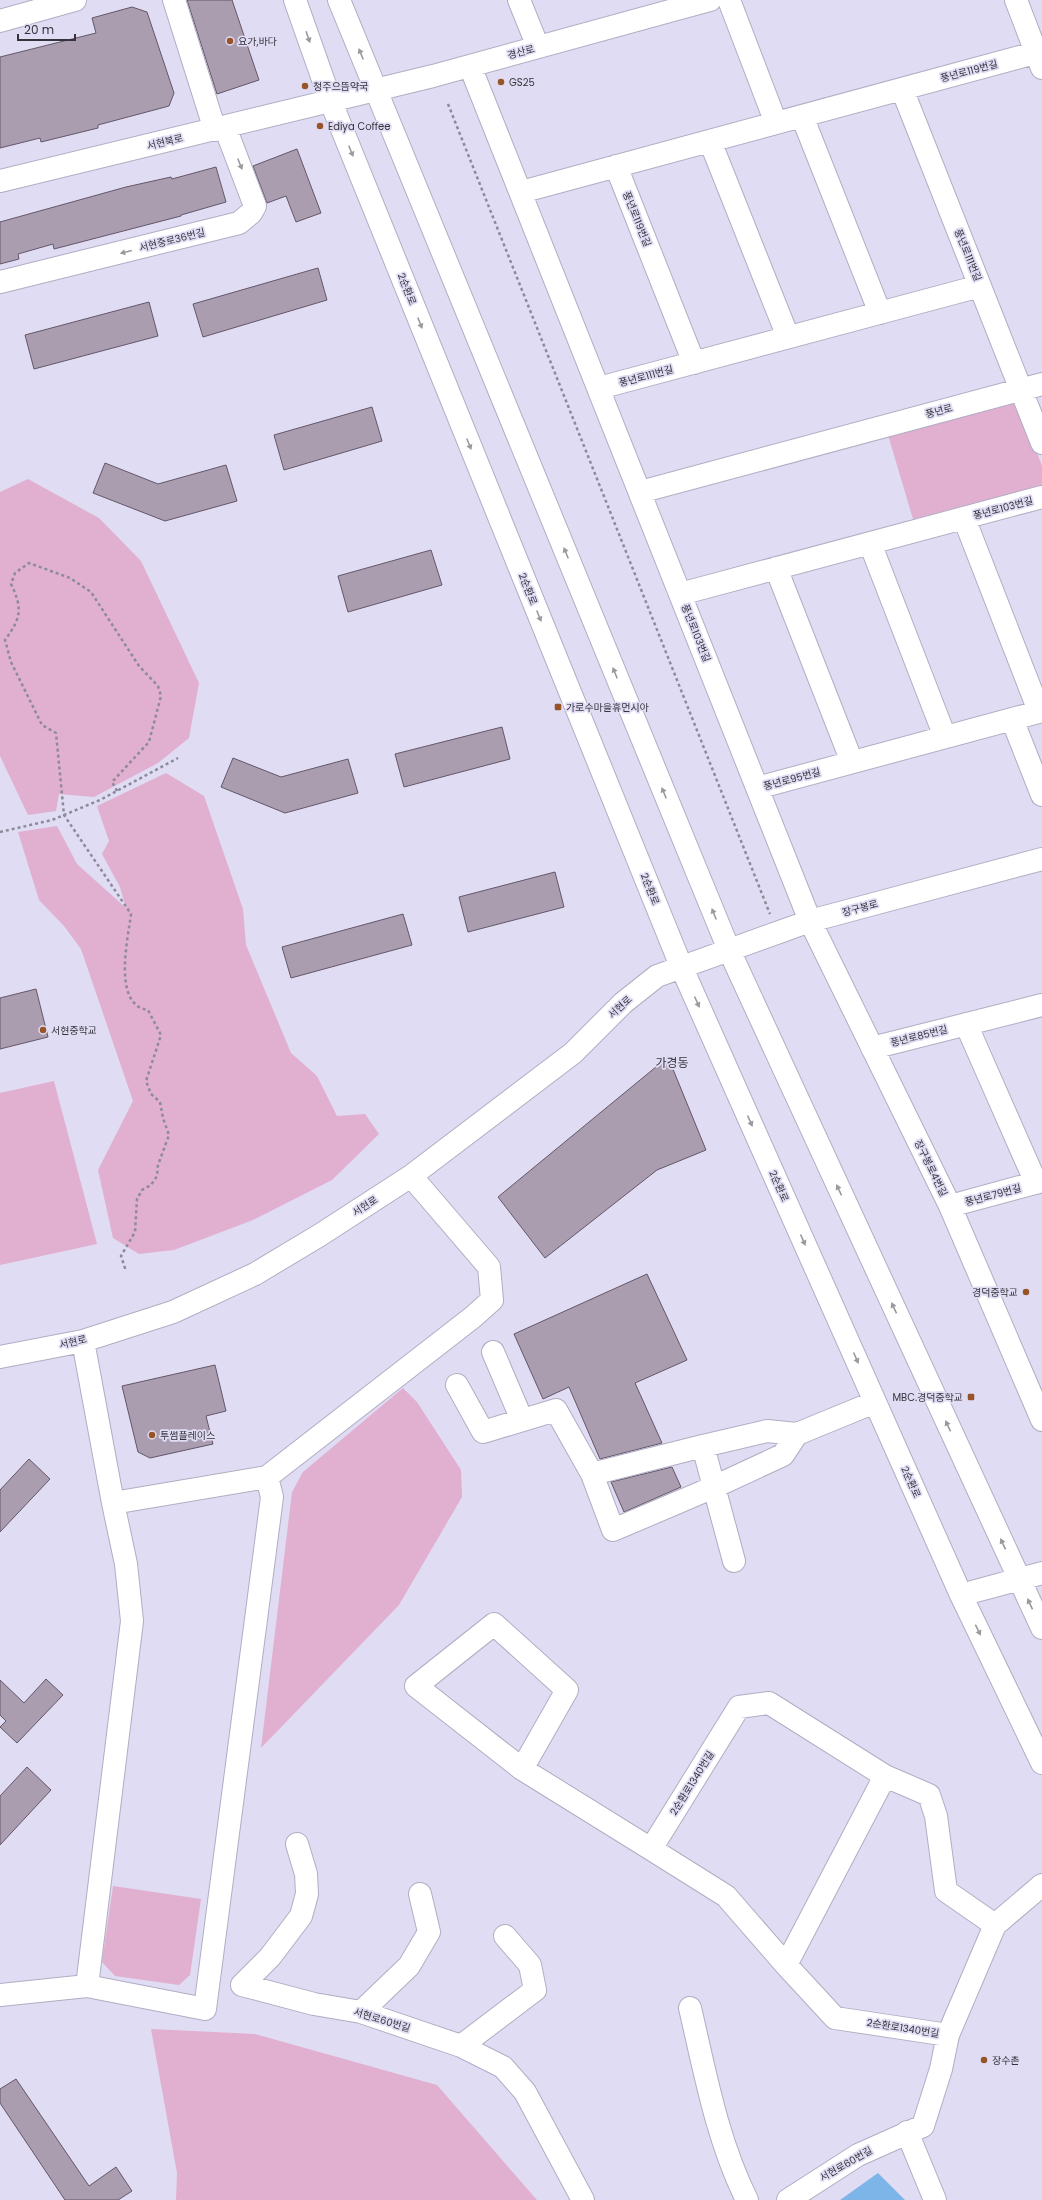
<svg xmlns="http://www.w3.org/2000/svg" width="1042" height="2200" font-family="Poppins,'Noto Sans KR',sans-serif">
	<rect width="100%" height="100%" fill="#e0dcf3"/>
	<path fill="#e1afcf" d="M1017 401 1042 466V486L913 519 888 435Z
		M28 479 99 518 141 561 199 683 189 738 158 763 94 797 59 794 56 811 28 815 0 756V492Z
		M166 773 204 796 243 909 246 945 291 1053 317 1076 337 1116 365 1114 379 1134 332 1180 253 1220 174 1250 139 1254 113 1238 98 1170 133 1101 81 949 64 926 39 900 18 832 57 826 77 864 126 908 120 887 102 854 109 841 97 806Z
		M54 1081 97 1244 0 1265V1093Z
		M403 1388 417 1402 461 1470 462 1497 399 1605 261 1748 292 1492 303 1472Z
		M113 1886 201 1899 190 1975 179 1985 115 1976 102 1962Z
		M151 2029 255 2034 437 2085 537 2200H176L177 2173Z"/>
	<path fill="#7db5e9" d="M878 2173 905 2200H840Z"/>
	<path fill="#ab9db0" stroke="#635768" d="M187 0H232L259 80 217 94Z
		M132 7 147 12 174 93 169 106 98 125V128L41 142 40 138 0 148V57L96 33 92 18Z
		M297 149 321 213 296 222 286 196 267 203 253 166Z
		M216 167 226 202 181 215V216L54 249 53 244 18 254 19 259 0 264V222L126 187 171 177 172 179Z
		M318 268 327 300 203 337 193 304Z
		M149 302 158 336 34 369 25 335Z
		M372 407 382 441 284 470 274 435Z
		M105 463 158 484 226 465 237 501 165 521 93 493Z
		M431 550 442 585 348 612 338 576Z
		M502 727 510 759 404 787 395 754Z
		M233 758 281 777 348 759 358 793 285 813 221 787Z
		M555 872 564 907 468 932 459 897Z
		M403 914 412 945 291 978 282 947Z
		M36 989 48 1037 0 1049V998Z
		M668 1057 706 1150 657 1170 545 1258 498 1197Z
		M647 1274 687 1360 635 1383 662 1443 600 1459 569 1387 543 1399 514 1334Z
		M215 1365 226 1411 206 1416 213 1444 150 1458 138 1452 122 1386Z
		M29 1459 50 1479 0 1532V1490Z
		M672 1467 681 1487 624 1512 611 1482Z
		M46 1679 63 1695 17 1743 0 1727 6 1721 0 1715V1680L24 1703Z
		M27 1767 51 1790 0 1845V1796Z
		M16 2079 89 2186 116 2167 132 2191 118 2200H65L0 2103V2089Z"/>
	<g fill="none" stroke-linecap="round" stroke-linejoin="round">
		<g stroke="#b1adc3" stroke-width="24">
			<path id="minor" d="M174 0 215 130
				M295 0 331 102 681 966 961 1595 1042 1763
				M339 0 729 950 1042 1628
				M519 0 538 47
				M729 0 776 123
				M1016 0 1042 68
				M0 21 75 0
				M470 66 810 921 950 1206 1042 1420
				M902 89 1042 443
				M802 116 880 313
				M710 141 788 337
				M616 166 694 363
				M0 181 433 76 710 0
				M521 192 1042 51
				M0 282 239 223 251 213 255 206 225 127
				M599 388 980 286
				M640 492 1042 384
				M964 518 1039 711
				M870 543 945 737
				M776 568 852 762
				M680 594 1042 497
				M1012 719 1042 795
				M757 788 1042 711
				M966 1024 1036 1183
				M872 1048 1042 1005
				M950 1206 1042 1181
				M493 1352 522 1420
				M0 1357 83 1341 173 1312 255 1274 320 1235 411 1176 573 1053 623 1003 657 976 810 921 1042 859
				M457 1385 483 1432 556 1410 592 1474
				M797 1434 783 1455 714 1487 703 1446 767 1431 797 1434 875 1402
				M703 1446 592 1474 613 1530 714 1487 734 1561
				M113 1503 267 1477 473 1317 492 1300 489 1267 411 1176
				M961 1595 1042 1573
				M522 1769 567 1690 494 1624 416 1686 522 1769 651 1849
				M297 1844 306 1874 307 1894 301 1916 270 1957 242 1985 314 2004 361 2012 461 2046 503 2067 525 2092 583 2200
				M786 1965 885 1776
				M87 1986 205 2009 272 1497 267 1477
				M0 1995 87 1986 132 1621 126 1564 113 1503 83 1341
				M690 2008C705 2072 717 2140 747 2200
				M361 2012 409 1966 429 1932 420 1894
				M948 2035 835 2018 786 1965 726 1896 651 1849 739 1707 769 1703 885 1776 929 1795 936 1816 946 1891 995 1925
				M461 2046 535 1990 530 1965 505 1936
				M907 2132 935 2200
				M788 2200 858 2155 923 2126 941 2069 948 2035 995 1925 1042 1885"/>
		</g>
		<path stroke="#8d8a9a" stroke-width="2.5" stroke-dasharray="3 3" stroke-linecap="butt" d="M448 104 770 914
			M117 791 112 782 149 742 161 696 158 686 139 666 91 592 70 578 29 563 15 573 11 584C23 609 21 618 5 640L11 662 42 725 56 733 64 815 131 914C128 939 112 1005 148 1010L161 1035 146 1081 151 1094 160 1102 163 1118 169 1135 158 1165 157 1176 151 1185 142 1190 137 1199 135 1232 121 1256 126 1271
			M0 832 52 820 100 800 178 758"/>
		<use href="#minor" stroke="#fff" stroke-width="22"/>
	</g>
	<defs><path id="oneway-solid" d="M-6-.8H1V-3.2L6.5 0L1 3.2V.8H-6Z"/></defs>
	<g fill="#9a999e">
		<use href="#oneway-solid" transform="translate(308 37) rotate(71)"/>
		<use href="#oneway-solid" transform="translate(361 54) rotate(-112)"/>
		<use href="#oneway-solid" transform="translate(351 151) rotate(68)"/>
		<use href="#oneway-solid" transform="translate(240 164) rotate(68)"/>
		<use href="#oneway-solid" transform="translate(126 252) rotate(166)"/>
		<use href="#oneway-solid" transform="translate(420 323) rotate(68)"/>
		<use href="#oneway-solid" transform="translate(469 444) rotate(68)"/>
		<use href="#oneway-solid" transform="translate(566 553) rotate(-112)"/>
		<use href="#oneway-solid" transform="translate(539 616) rotate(68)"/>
		<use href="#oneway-solid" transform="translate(615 673) rotate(-112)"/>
		<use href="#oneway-solid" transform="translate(664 793) rotate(-112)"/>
		<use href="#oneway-solid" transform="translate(714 914) rotate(-112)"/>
		<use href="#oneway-solid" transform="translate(697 1002) rotate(66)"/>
		<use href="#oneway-solid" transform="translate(750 1121) rotate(66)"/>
		<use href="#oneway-solid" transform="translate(839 1190) rotate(-115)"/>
		<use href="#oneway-solid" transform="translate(803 1240) rotate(66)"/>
		<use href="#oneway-solid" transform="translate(894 1308) rotate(-115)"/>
		<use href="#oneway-solid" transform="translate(856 1358) rotate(66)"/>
		<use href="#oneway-solid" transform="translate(948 1426) rotate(-115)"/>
		<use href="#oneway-solid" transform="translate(1003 1544) rotate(-115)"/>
		<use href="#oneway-solid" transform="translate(1030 1604) rotate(-115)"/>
		<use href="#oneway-solid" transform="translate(978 1630) rotate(64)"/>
	</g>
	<g fill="#985328" stroke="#e0dcf3" stroke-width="1.5">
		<circle cx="230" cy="41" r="4"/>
		<circle cx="501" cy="82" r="4"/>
		<circle cx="305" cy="86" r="4"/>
		<circle cx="320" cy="126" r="4"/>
		<rect x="554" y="703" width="8" height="8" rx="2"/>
		<circle cx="43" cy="1030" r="4"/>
		<circle cx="1026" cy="1292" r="4"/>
		<rect x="967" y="1393" width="8" height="8" rx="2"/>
		<circle cx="152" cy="1435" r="4"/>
		<circle cx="984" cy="2060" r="4"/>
	</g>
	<g text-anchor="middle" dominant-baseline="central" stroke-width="3.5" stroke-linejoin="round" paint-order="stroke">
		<g font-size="10" fill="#35333c" stroke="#e0dcf3" text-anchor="start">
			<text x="238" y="41">요가,바다</text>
			<text x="509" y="82">GS25</text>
			<text x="313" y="86">청주으뜸약국</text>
			<text x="328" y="126">Ediya Coffee</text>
			<text x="566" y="707">가로수마을휴먼시아</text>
			<text x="51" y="1030">서현중학교</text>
			<text x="1018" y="1292" text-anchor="end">경덕중학교</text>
			<text x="963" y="1397" text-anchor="end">MBC.경덕중학교</text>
			<text x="160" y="1435">투썸플레이스</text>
			<text x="992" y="2060">장수촌</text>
		</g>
		<g font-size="10" fill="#35333c" stroke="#e0dcf3">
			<text transform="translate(521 52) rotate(-15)">경산로</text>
			<text transform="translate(969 71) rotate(-15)">풍년로119번길</text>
			<text transform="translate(165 142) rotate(-14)">서현북로</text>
			<text transform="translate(637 219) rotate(68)">풍년로119번길</text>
			<text transform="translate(172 240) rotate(-14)">서현중로36번길</text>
			<text transform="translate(968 255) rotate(68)">풍년로111번길</text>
			<text transform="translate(407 289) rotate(68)">2순환로</text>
			<text transform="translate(646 376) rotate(-15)">풍년로111번길</text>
			<text transform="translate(939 411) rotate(-15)">풍년로</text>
			<text transform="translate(1003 508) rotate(-15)">풍년로103번길</text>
			<text transform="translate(528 589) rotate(68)">2순환로</text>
			<text transform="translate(696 633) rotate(68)">풍년로103번길</text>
			<text transform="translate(792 779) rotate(-15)">풍년로95번길</text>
			<text transform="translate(650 889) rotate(68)">2순환로</text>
			<text transform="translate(860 908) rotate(-15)">장구봉로</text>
			<text transform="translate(620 1007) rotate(-43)">서현로</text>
			<text transform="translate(919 1036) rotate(-14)">풍년로85번길</text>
			<text transform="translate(931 1168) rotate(64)">장구봉로4번길</text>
			<text transform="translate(779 1186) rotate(66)">2순환로</text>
			<text transform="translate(993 1195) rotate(-15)">풍년로79번길</text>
			<text transform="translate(365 1206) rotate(-33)">서현로</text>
			<text transform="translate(73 1342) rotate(-13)">서현로</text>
			<text transform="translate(911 1482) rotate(66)">2순환로</text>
			<text transform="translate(692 1783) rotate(-58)">2순환로1340번길</text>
			<text transform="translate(382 2020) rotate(17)">서현로60번길</text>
			<text transform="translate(903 2028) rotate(9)">2순환로1340번길</text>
			<text transform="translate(846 2164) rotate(-30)">서현로60번길</text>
		</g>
		<g font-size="12" fill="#35333c" stroke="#e0dcf3">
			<text x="672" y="1062">가경동</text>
		</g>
	</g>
	<path d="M18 34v6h57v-6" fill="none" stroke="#35333c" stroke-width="2"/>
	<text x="24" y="34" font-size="12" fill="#35333c" stroke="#e0dcf3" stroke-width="3" paint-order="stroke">20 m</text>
</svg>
